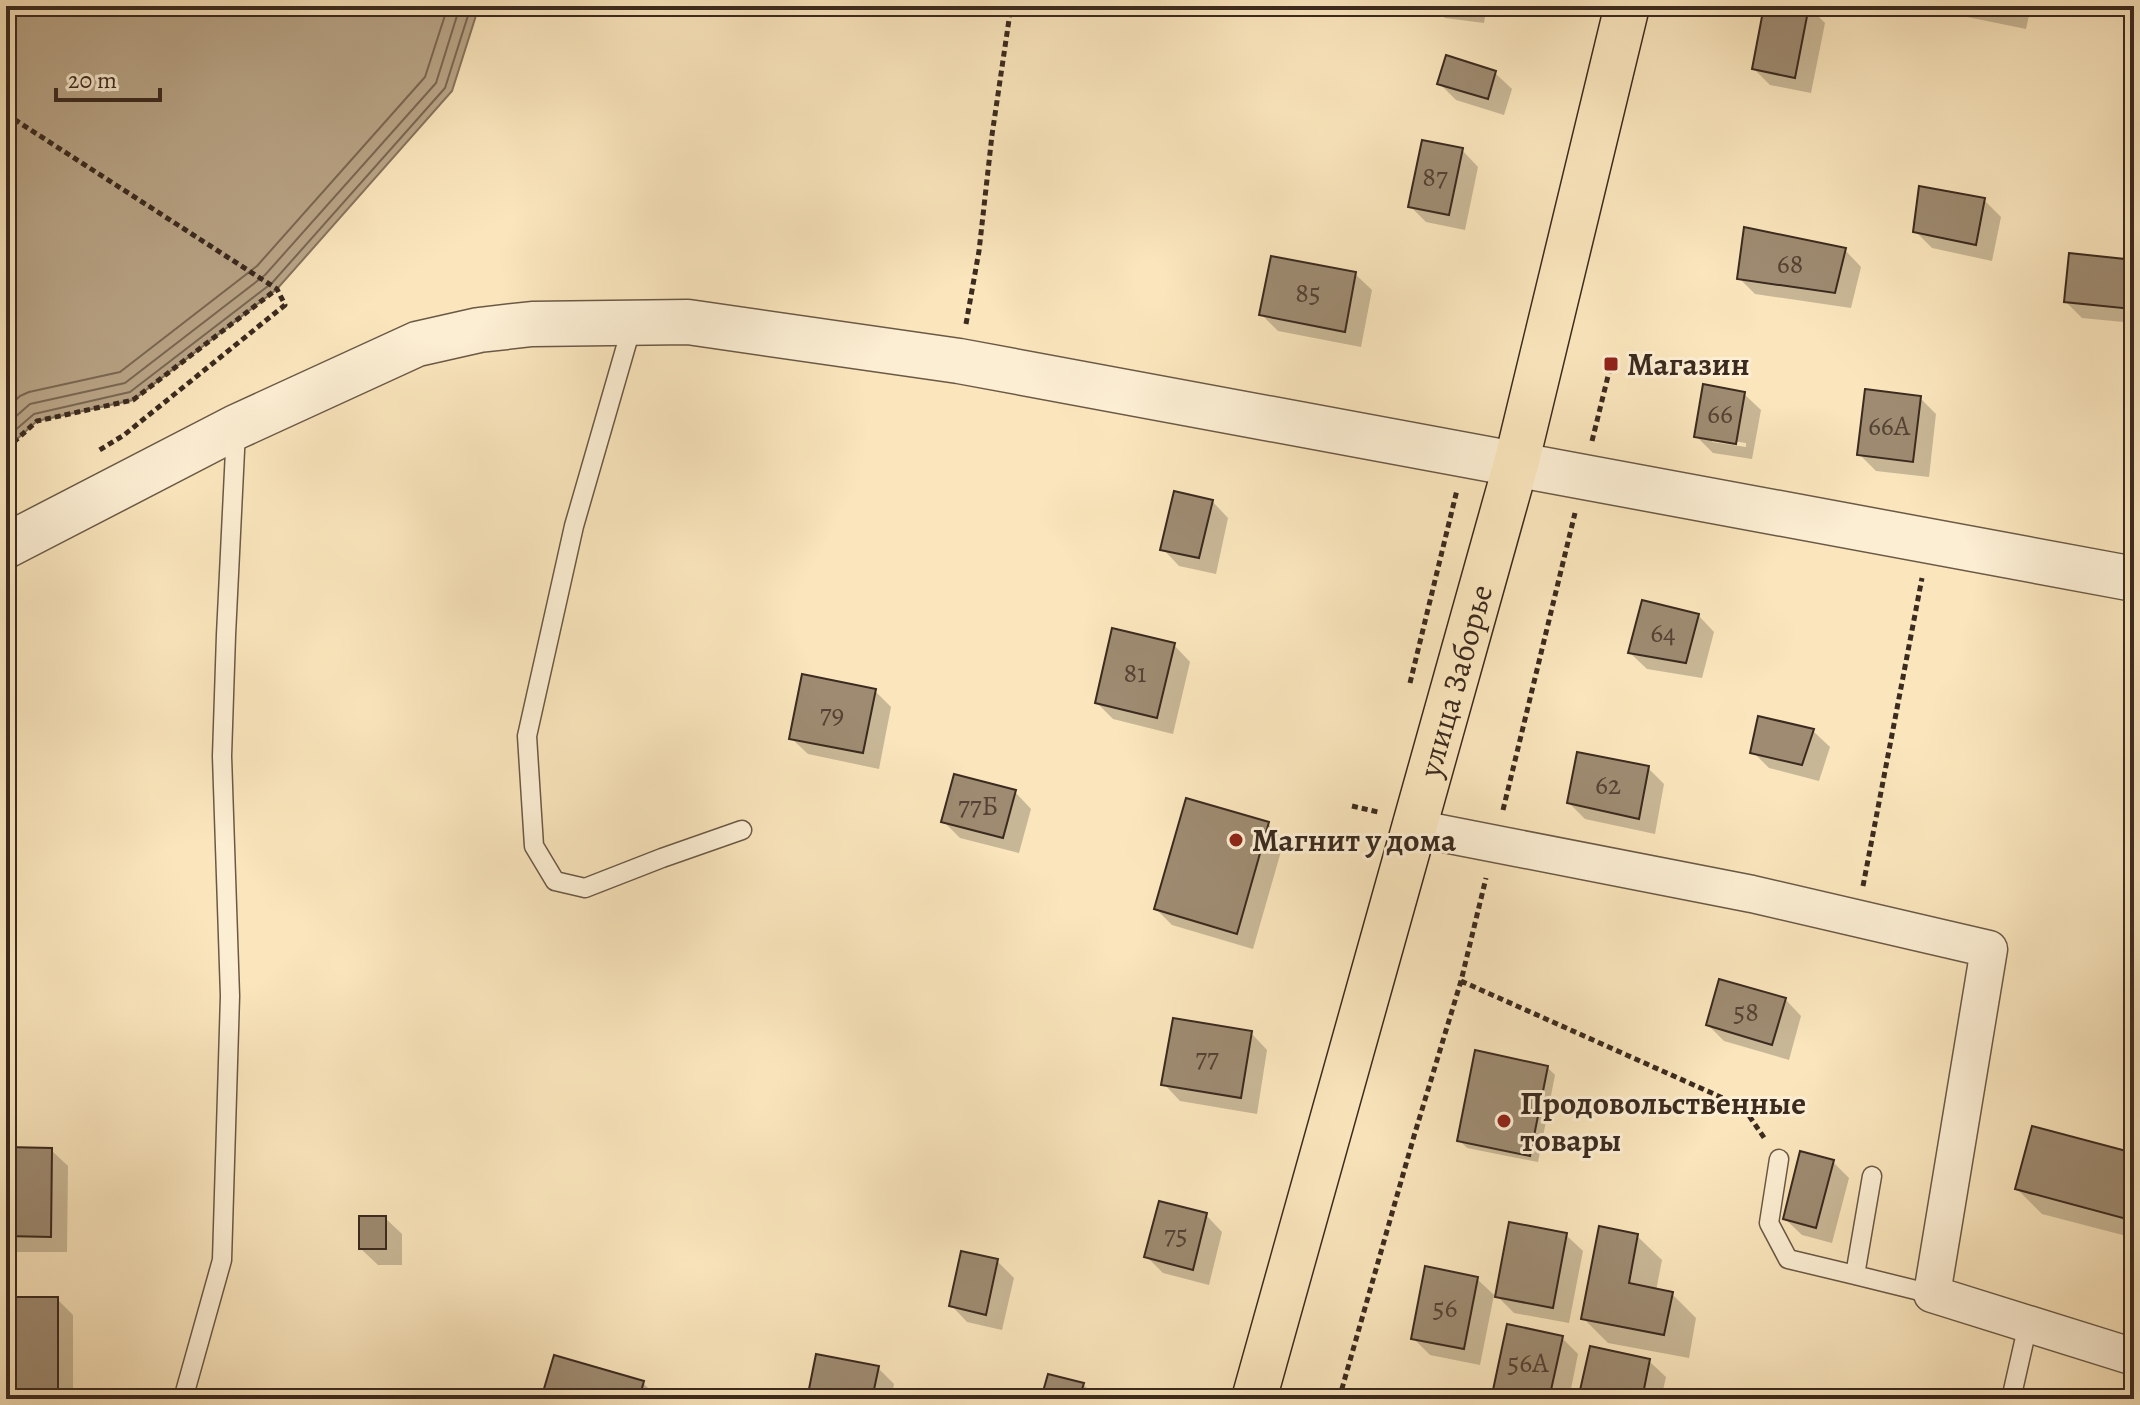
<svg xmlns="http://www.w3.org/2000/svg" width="2140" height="1405" font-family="Alegreya,serif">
	<rect width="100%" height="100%" fill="#fae5bc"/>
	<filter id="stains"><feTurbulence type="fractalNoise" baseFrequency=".0025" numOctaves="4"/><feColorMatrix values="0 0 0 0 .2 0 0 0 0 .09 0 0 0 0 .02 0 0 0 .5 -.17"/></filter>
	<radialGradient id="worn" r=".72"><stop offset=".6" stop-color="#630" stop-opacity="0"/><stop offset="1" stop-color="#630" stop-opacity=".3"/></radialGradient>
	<path fill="#b9a587" stroke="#87745d" stroke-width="2" d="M6 6H479L452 91 277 289 133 400 37 421 6 449Z"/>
	<path fill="#0003" fill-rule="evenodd" d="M1434 6H1487L1484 23 1445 18Z
		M1766 6 1809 7 1825 23 1811 93 1770 85 1754 69Z
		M1933 6H2031L2026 29 1938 11Z
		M1495 73 1512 89 1504 115 1456 100 1439 83Z
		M1462 150 1478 167 1465 230 1426 222 1410 206Z
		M1984 200 2001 217 1992 261 1932 248 1915 231Z
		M1845 250 1861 267 1851 308 1755 294 1739 278Z
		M2070 255 2134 262V323L2082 318 2066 302Z
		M1355 274 1372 290 1361 347 1278 331 1262 315Z
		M1744 394 1761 410 1752 459 1713 453 1696 436ZM1712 438 1746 443V447L1712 442Z
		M1920 398 1936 414 1929 477 1876 471 1859 454Z
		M1212 501 1228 518 1216 574 1179 566 1163 549Z
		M1698 615 1714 632 1702 678 1647 669 1630 653Z
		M1174 645 1190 662 1173 734 1113 719 1097 703Z
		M875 691 891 707 879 769 808 754 791 738Z
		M1813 731 1830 747 1819 781 1769 768 1753 752Z
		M1648 768 1664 784 1655 834 1585 819 1569 803Z
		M1015 792 1031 809 1019 853 960 838 943 821Z
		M1268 824 1284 841 1253 949 1172 925 1156 909Z
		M1785 999 1801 1016 1789 1060 1724 1041 1708 1025Z
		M1251 1033 1267 1050 1257 1114 1180 1101 1164 1084Z
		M1547 1067 1555 1075 1538 1162 1467 1148 1459 1140Z
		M6 1149 51 1150 68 1166 67 1252H13L6 1245Z
		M2134 1155V1238L2042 1214 2017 1189Z
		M1833 1162 1849 1178 1832 1243 1802 1235 1785 1219Z
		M1206 1215 1222 1232 1209 1285 1163 1273 1146 1256Z
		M385 1218 402 1234V1265H378L361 1249Z
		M1566 1235 1583 1251 1569 1323 1514 1313 1497 1296Z
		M1637 1236 1662 1260 1656 1291 1672 1294 1696 1318 1689 1358 1608 1343 1583 1318Z
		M997 1261 1014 1278 1002 1330 967 1322 951 1305Z
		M1477 1279 1494 1295 1480 1365 1430 1355 1413 1338Z
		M6 1299H57L73 1315V1399H6Z
		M1562 1338 1578 1354 1569 1399H1505L1495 1389Z
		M1649 1361 1666 1377 1661 1399H1580Z
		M878 1368 894 1384 891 1399H809Z
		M643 1383 659 1399H552L545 1391Z
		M1083 1384 1097 1399H1049L1044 1395Z"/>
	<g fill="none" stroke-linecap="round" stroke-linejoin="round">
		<path stroke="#7a6853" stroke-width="2" d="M6 409 20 396 29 392 120 372 257 266 425 77 448 6
			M6 425 30 404 125 383 265 275 436 83 460 6
			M6 438 34 414 130 392 272 283 445 88 471 6"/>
	</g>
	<path fill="#9e8b71" stroke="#3b2a1f" stroke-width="2" d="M1764 6H1809L1795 78 1752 69Z
		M1972 6H2011L2010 14Z
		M1446 55 1496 71 1488 99 1437 84Z
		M1422 140 1463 148 1449 215 1408 207Z
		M1919 186 1985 198 1976 245 1913 232Z
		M1744 227 1846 248 1835 293 1737 279Z
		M2069 253 2134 260 2132 309 2064 302Z
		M1271 256 1356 272 1345 332 1259 315Z
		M1703 384 1745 392 1736 444 1694 437Z
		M1865 389 1921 396 1913 462 1857 455Z
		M1174 491 1213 500 1199 558 1160 550Z
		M1642 600 1699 614 1686 663 1628 653Z
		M1112 628 1175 643 1157 718 1095 703Z
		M802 674 876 689 863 753 789 739Z
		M1758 716 1814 729 1802 765 1750 753Z
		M1577 752 1649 766 1639 819 1567 803Z
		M954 774 1016 790 1003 838 941 822Z
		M1186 798 1269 822 1237 934 1154 909Z
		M1719 979 1786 998 1772 1045 1706 1025Z
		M1173 1018 1252 1031 1241 1098 1161 1085Z
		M1475 1050 1548 1066 1530 1156 1457 1141Z
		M2032 1126 2134 1153V1221L2015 1189Z
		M6 1147 52 1148 51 1237 6 1236Z
		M1800 1151 1834 1160 1816 1228 1783 1219Z
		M1159 1201 1207 1213 1193 1270 1144 1257Z
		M359 1216H386V1249H359Z
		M1509 1222 1567 1233 1553 1308 1495 1297Z
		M1599 1226 1638 1234 1629 1283 1673 1292 1664 1335 1581 1319Z
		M961 1251 998 1259 986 1315 949 1306Z
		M1425 1266 1478 1277 1464 1349 1411 1339Z
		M6 1297H58V1393H6Z
		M1507 1324 1563 1336 1549 1399H1538L1493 1390Z
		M1590 1346 1650 1359 1642 1399H1578Z
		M816 1354 879 1366 872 1399H807Z
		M554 1355 644 1381 639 1399H567L543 1392Z
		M1048 1374 1084 1383 1079 1399H1056L1042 1395Z"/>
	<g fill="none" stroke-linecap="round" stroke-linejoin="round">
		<g stroke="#6b5946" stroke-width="21">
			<path id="service" d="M633 322 574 526 527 736 534 846 555 881 585 888 662 858 742 830
				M1779 1159 1769 1223 1788 1259 1855 1275
				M1872 1176 1855 1275 1932 1294
				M183 1399 222 1260 230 996 222 756 226 635 236 430
				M2011 1399 2028 1324"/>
		</g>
		<g stroke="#6b5946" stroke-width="39">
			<path id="minor" d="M1414 828 1752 894 1989 949 1932 1294 2134 1357"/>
		</g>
		<g stroke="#6b5946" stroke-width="47">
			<path id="tertiary" d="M6 546 236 427 417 344 479 330 532 324 688 322 959 361 2134 579"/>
		</g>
		<g stroke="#3b2a1f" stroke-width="47">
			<g id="primary">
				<path id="s1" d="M1254 1399 1516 464 1627 6"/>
			</g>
		</g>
		<path stroke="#3b2a1f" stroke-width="5" stroke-dasharray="6 4" stroke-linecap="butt" d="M6 114 277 289 285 305 124 435 98 451
			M966 324 979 251 992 135 1011 6
			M1592 441 1611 364
			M6 449 37 421 133 400 277 289
			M1410 683 1457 490
			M1352 806 1378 812
			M1503 810 1575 513
			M1863 886 1922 578
			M1461 981 1743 1107 1765 1139
			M1339 1399 1414 1136 1461 981 1486 878"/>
		<use href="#service" stroke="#fceed3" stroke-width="18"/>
		<use href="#minor" stroke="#fceed3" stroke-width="36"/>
		<use href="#tertiary" stroke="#fceed3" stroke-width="44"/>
		<use href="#primary" stroke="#fae5bc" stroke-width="44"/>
	</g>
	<g fill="#8f2418" stroke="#fceed3" stroke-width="3">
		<rect x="1603" y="356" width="16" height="16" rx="4"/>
		<circle cx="1236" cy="840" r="8"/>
		<circle cx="1504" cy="1121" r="8"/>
	</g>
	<g text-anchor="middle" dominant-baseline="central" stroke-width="6" stroke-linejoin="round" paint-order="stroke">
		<g font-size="28" fill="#544234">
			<text x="1435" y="177">87</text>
			<text x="1790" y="264">68</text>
			<text x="1308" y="293">85</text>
			<text x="1720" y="414">66</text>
			<text x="1889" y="426">66А</text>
			<text x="1663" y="633">64</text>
			<text x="1135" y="673">81</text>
			<text x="832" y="714">79</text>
			<text x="1608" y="785">62</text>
			<text x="978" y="806">77Б</text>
			<text x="1746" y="1012">58</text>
			<text x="1207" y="1058">77</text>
			<text x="1176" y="1235">75</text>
			<text x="1445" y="1308">56</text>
			<text x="1528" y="1363">56А</text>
		</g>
		<g font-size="32" font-weight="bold" fill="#3b2a1f" stroke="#fceed3" text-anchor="start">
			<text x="1627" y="364">Магазин</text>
			<text x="1252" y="840">Магнит у дома</text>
			<text x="1520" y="1103">Продовольственные<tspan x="1520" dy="37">товары</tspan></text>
		</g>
		<g font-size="32" fill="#3b2a1f" stroke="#fceed3">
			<text stroke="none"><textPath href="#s1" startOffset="746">улица Заборье</textPath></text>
		</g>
	</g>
	<rect width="2140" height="1405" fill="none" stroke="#fae5bc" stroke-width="32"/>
	<rect x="8" y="8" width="2124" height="1389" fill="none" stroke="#3b2a1f" stroke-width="4"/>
	<rect x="16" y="16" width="2108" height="1373" fill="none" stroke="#3b2a1f" stroke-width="2"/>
	<path d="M56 88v12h104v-12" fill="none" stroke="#3b2a1f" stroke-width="4"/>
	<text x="68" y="88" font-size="24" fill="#3b2a1f" stroke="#fceed3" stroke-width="6" paint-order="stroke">20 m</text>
	<rect width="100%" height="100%" filter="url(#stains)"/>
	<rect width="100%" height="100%" fill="url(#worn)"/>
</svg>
